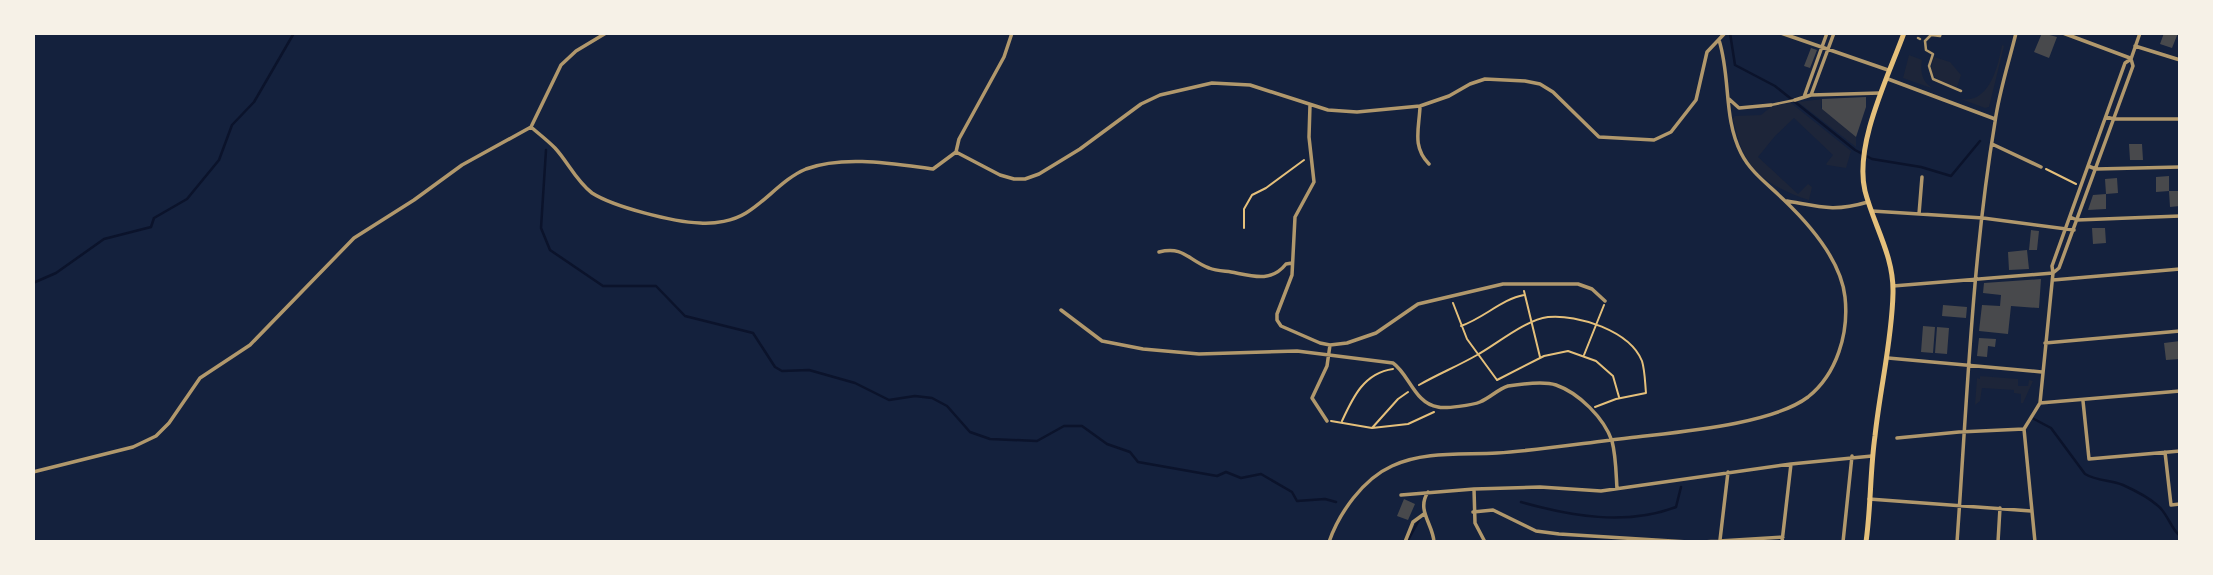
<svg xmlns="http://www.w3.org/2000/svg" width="2213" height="575" font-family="Poppins,sans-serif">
	<rect width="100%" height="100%" fill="#14213d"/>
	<path fill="#1d2539" d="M2002 45 2004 46 1989 107 1985 108 1961 99C1989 104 1998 67 2002 45Z
		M1909 55 1922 60C1920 72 1922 83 1934 89L1903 78Z
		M1934 57 1950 62 1961 75 1957 87C1939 80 1926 79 1934 57Z
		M1822 99 1821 108 1856 137V147L1798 102Z
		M1791 103 1851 151 1846 168 1827 165 1826 164 1833 155 1794 118 1775 136 1758 157 1798 194 1808 184 1812 187 1809 200C1783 192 1754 178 1743 151 1738 141 1736 129 1733 119L1735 116 1761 115 1772 106Z
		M1980 376 2018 379V386H2028L2029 380 2033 381 2023 403H2021V394L2014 393V390L1982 388 1980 401 1975 405 1977 378 1980 379Z"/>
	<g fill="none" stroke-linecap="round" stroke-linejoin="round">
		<path stroke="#0b132b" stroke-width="2.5" d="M1730 33 1735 65 1775 86 1855 150 1872 159 1921 167 1951 176 1980 141
			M546 150 541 228 550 250 603 286H656L685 316 753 333 775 367 782 371 809 370 855 383 889 400 915 396 932 398 947 406 970 432 990 439 1037 441 1064 426H1082L1107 444 1130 452 1138 462 1217 476 1226 472 1241 478 1261 474 1292 492 1297 501 1325 499 1336 502
			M33 283 56 273 104 239 151 227 154 218 187 199 219 160 232 125 254 102 294 33
			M2034 419 2051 428 2085 474C2097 481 2110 480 2123 485 2134 490 2148 497 2157 505 2168 513 2170 528 2180 536
			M1521 502C1570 516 1626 526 1676 507L1681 487
			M1407 542 1419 520"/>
	</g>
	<path fill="#48494c" d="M2042 33 2057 37 2049 58 2034 52Z
		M2164 33H2178L2172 48 2160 44Z
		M1811 48 1817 50 1810 68 1804 66Z
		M1866 97V107L1856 137 1822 109V99Z
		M2129 144H2142L2143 160H2130Z
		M2169 176V191L2156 192V177Z
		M2117 178 2118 193 2106 194 2105 179Z
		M2169 191H2180V206L2170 207Z
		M2106 194V209L2088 210 2093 195Z
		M2092 228H2105L2106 243 2093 244Z
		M2031 230 2039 231 2037 250H2029Z
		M2027 250 2029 269 2009 270 2008 252Z
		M2041 279 2039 308 2011 306 2008 334 1979 331 1982 305 2000 306 2001 295 1983 293 1984 283Z
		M1943 305 1967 307 1966 318 1942 316Z
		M1923 326 1935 327 1933 353 1921 352Z
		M1937 327 1949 328 1947 354 1935 353Z
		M1979 338 1996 339 1995 347 1988 346 1987 357 1977 356Z
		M2180 341V359L2166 360 2164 343Z
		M1404 499 1415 504 1408 520 1397 516Z"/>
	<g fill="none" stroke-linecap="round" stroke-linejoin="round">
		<path stroke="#e5c07b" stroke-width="2" d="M2046 169 2076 184
			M1244 228V209L1252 195 1266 188 1304 160
			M1524 291 1540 357
			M1453 303 1467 339 1497 380
			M1461 326C1484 318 1502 299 1524 295
			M1584 355 1604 305
			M1497 380 1544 356 1568 351 1596 361 1613 376 1619 397
			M1419 385C1438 374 1458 366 1477 355 1497 344 1525 320 1548 317 1578 314 1630 331 1642 361 1645 371 1645 383 1646 393L1616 399 1595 407
			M1331 421 1372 428 1408 424 1434 412
			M1342 421C1353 397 1364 373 1393 369
			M1372 428 1398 399 1408 392"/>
		<path stroke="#b1986c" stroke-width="2.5" d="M1918 38 1920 39
			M1925 41 1926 50 1933 54 1929 66 1933 79 1961 91
			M1925 41 1931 35 1940 36 1941 33
			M1771 105 1795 100"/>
		<path stroke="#b1986c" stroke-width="3.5" d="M1781 33 1888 70
			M2063 33 2130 58
			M2135 46 2180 60
			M1888 79 1995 119
			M1811 95 1834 33
			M1804 97 1827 33
			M1729 99 1739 108 1771 105
			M1795 100 1811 95 1880 93
			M1310 105 1309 137 1314 182 1295 217 1292 275 1277 314V320L1281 326 1320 343 1330 345 1347 343 1376 333 1418 304 1503 284H1578L1592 289 1605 301
			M1420 107C1419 129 1412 147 1429 164
			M2106 117 2114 119H2180
			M531 127C539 134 547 140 555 148 568 162 576 181 592 193 614 207 673 222 700 223 715 224 733 221 746 213 766 201 784 178 806 169 844 155 894 164 933 169L956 152 959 139 1004 57 1012 33
			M1992 144 2041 167
			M956 152 1000 175 1014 179H1025L1039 174 1080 149 1141 104 1160 95 1212 83 1250 85 1328 110 1357 112 1420 106 1449 96 1470 84 1485 79 1525 81 1540 84 1553 92 1599 137 1654 140 1671 132 1696 100 1707 52 1725 33
			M2088 166 2096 169 2180 167
			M1787 201C1821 207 1834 212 1868 202
			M1872 211 1983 218 2074 230
			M1919 214 1922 177
			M2070 217 2077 220 2180 216
			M1159 252C1184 246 1188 260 1209 268 1216 271 1224 271 1231 272 1252 276 1271 283 1286 264L1292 263
			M2053 273 2059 268 2133 66 2131 59
			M2053 280 2180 269
			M1893 286 2053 273
			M1061 310 1102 341 1143 349 1199 354 1297 351 1393 363C1409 374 1415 404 1438 407 1445 409 1473 405 1480 402 1490 398 1498 389 1508 386 1521 384 1544 381 1556 385 1579 393 1604 418 1612 441 1616 456 1616 473 1617 489
			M2045 343 2180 331
			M1888 358 2042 372
			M2083 401 2089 459 2180 451
			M2040 403 2180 391
			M1327 421 1312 398 1327 366 1330 345
			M1897 438 1959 432 2024 429
			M2165 452 2171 505 2180 504
			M33 472 133 447 156 436 169 423 200 378 250 345 354 238 414 200 462 165 531 127 561 65 576 51 606 33
			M1474 489 1475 523 1485 542
			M1428 492C1416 510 1433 524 1434 542
			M1401 495 1474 489 1540 487 1601 491 1791 464 1872 456
			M1869 499 2031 511
			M1473 512 1493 510 1536 531 1559 534 1688 542
			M1720 540 1728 472
			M1329 542C1339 513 1363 479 1392 466 1424 451 1462 455 1497 453 1541 450 1584 443 1628 438 1676 432 1771 425 1808 397 1837 374 1849 333 1845 297 1841 260 1809 224 1784 200 1769 185 1751 173 1741 153 1723 117 1731 78 1719 40
			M1405 542 1413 522 1424 514
			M1703 542 1783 537
			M1782 542 1791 464
			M1843 542 1852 456
			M1957 542C1967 402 1972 260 1995 122 1999 92 2009 62 2016 33
			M1998 542 2000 508
			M2035 542 2024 429 2040 403 2053 273 2052 266 2125 63 2131 59 2140 33"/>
		<path stroke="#e5c07b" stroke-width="5" d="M1866 542C1871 507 1870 471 1875 436 1880 388 1892 341 1893 293 1894 256 1874 226 1865 191 1854 145 1888 77 1904 33"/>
	</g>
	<rect width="2213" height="575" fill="none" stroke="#f6f1e7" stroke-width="70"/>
</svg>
